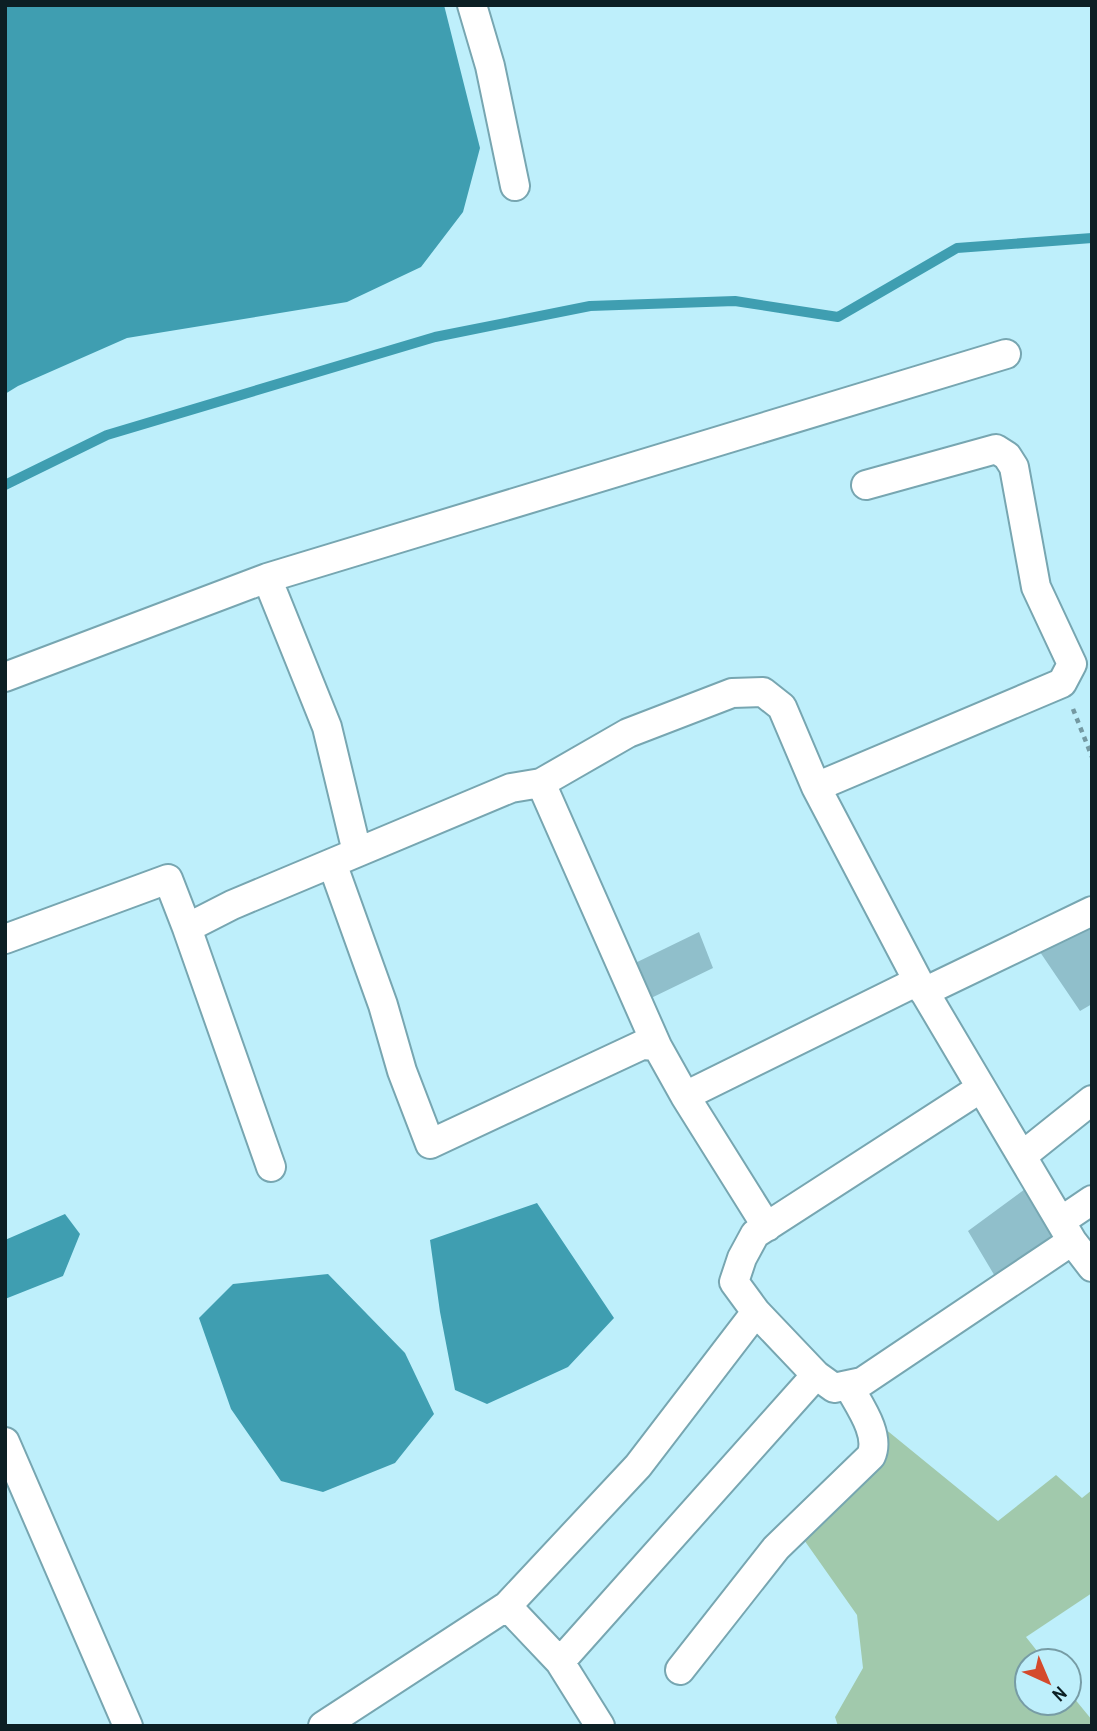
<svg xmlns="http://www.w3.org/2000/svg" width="1097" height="1731" font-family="'Archivo Narrow',sans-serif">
	<rect width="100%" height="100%" fill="#beeffb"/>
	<path fill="#a1c9ac" d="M884 1428 998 1521 1056 1475 1082 1498 1092 1490V1593L1026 1637 1045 1661H1027V1703H1069V1692L1092 1720V1726H838L835 1717 863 1668 857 1615 790 1520Z"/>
	<path fill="#3f9eb1" d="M5 5H444L480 148 463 212 421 267 347 302 127 338 18 386 5 394Z
		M537 1203 614 1318 568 1367 487 1404 455 1390 440 1312 430 1240Z
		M65 1214 80 1234 63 1276 5 1299V1240Z
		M328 1274 405 1353 434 1414 395 1463 323 1492 281 1481 231 1409 199 1318 233 1284Z"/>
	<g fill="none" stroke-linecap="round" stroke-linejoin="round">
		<path stroke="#3f9eb1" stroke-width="10" d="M5 485 107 435 435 337 590 306 735 301 838 317 957 248 1092 238"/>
	</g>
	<path fill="#90bfcb" d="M1092 926V1004L1080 1011 1040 952Z
		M699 932 713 968 645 1001 629 966Z
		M1025 1189 1055 1236 996 1278 968 1231Z"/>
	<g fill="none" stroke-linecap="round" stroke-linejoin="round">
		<g stroke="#77a6b1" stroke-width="32">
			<path id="minor" d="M472 5 490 66 515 186
				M267 578 327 727 357 852
				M5 677 267 578 1006 354
				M541 783 628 733 732 693 763 692 782 707 816 787 918 981 1072 1241
				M816 787 1062 683 1072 664 1036 587 1014 467 1007 456 996 449 866 485
				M332 863 383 1005 402 1071 430 1144 642 1045 657 1046 685 1096 767 1227
				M5 939 168 879 187 928
				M924 992 1092 911
				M685 1096 918 981
				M1022 1156 1092 1100
				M271 1167 187 928 232 905 511 788 541 783 657 1046
				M1061 1221 1092 1200
				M816 1375 756 1312 734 1282 742 1258 755 1234 981 1088
				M5 1442 128 1726
				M507 1606 560 1662 600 1726
				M560 1662 816 1375 834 1388 862 1382 1072 1241 1092 1267
				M680 1670 776 1548 871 1456C881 1434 858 1404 848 1385
				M323 1726 507 1606 638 1466 756 1312"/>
		</g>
		<path stroke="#7499a2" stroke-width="4.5" stroke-dasharray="5 5" stroke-linecap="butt" d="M1073 709 1092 757"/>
		<use href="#minor" stroke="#fff" stroke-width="28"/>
	</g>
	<rect width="1097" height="1731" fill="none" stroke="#0c1f24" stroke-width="14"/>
	<g transform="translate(1048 1682) rotate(136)"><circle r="33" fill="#beeffb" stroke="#779ca5" stroke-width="2"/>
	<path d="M0-5L12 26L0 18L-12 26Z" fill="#d44a2c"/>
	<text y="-10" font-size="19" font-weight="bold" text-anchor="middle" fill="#0c1f24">N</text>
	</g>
</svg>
